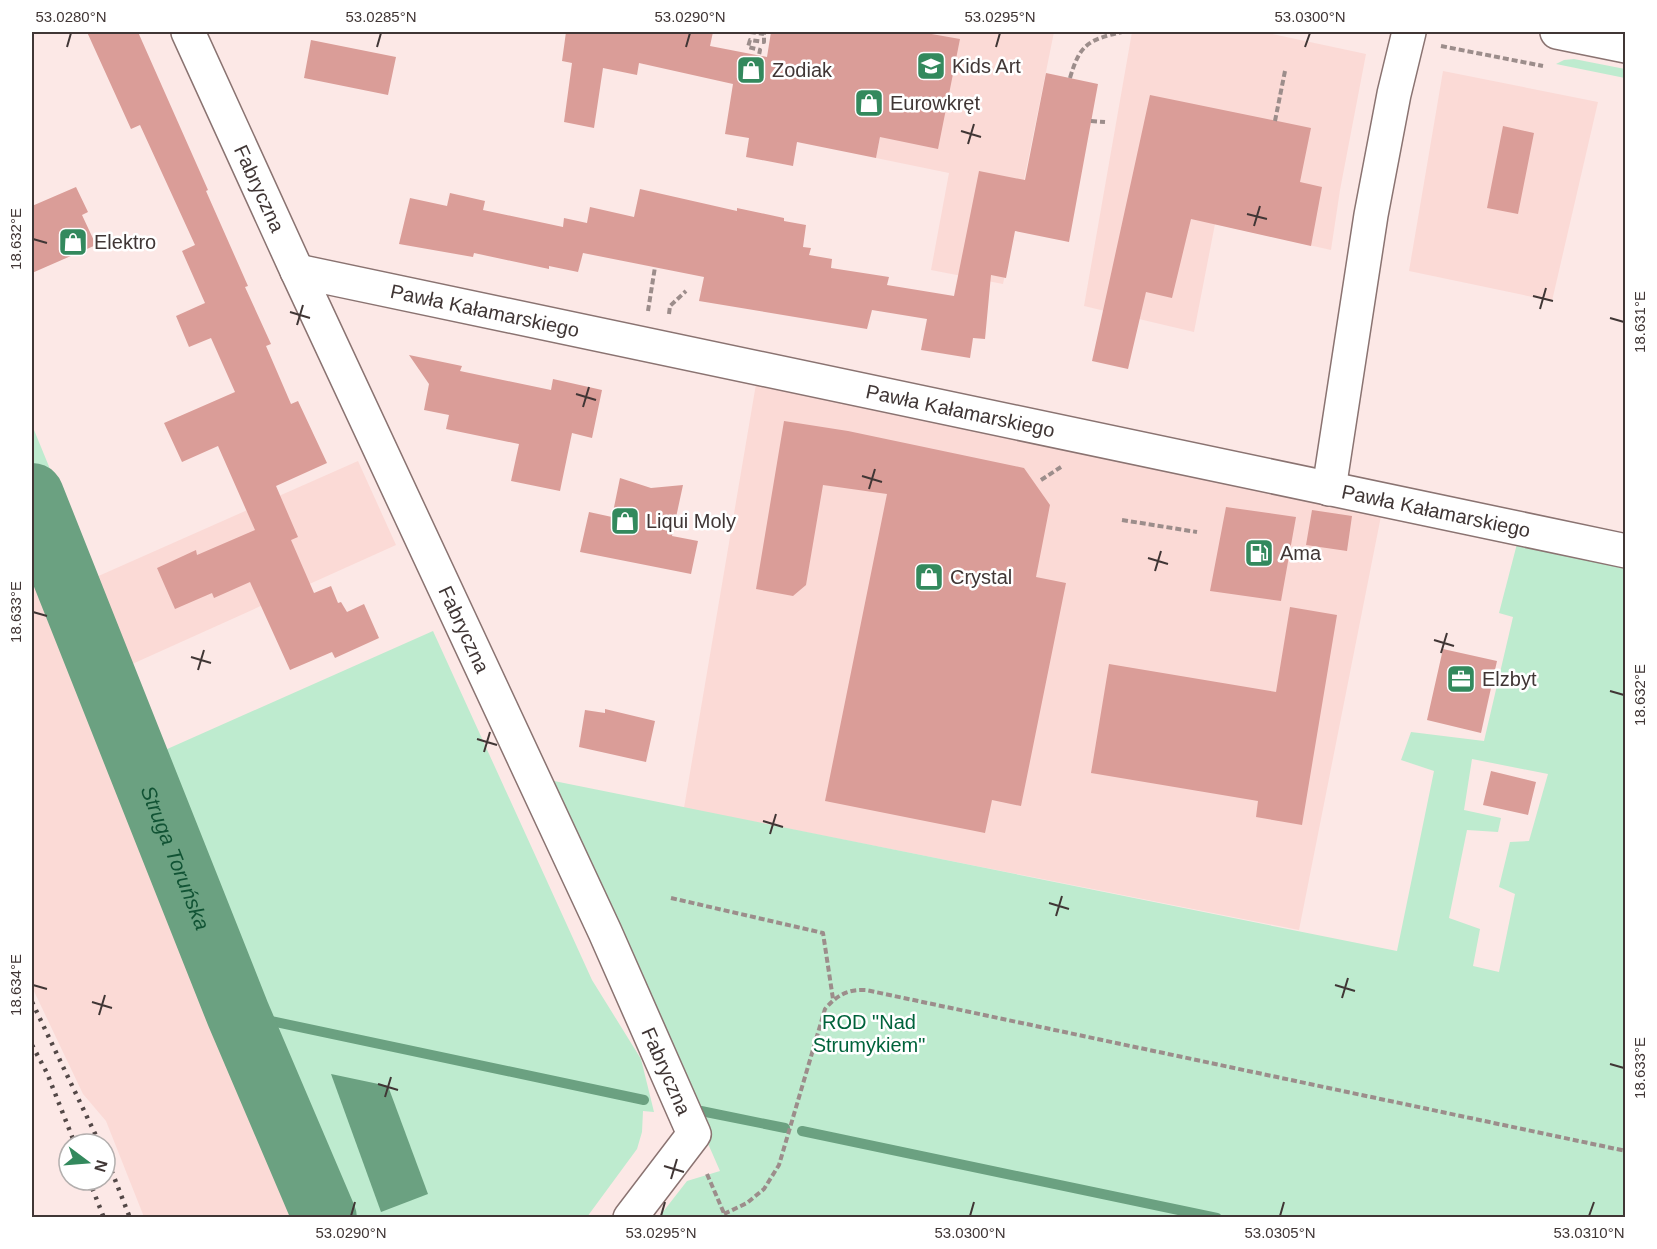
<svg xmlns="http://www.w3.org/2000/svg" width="1657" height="1249" font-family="Helvetica,sans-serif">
	<rect width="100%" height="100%" fill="#fce8e6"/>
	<path fill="#fbdad6" d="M901 32H1054L1003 284 931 270 949 173 876 158Z
		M1132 32H1263L1366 54 1340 190 1331 250 1215 224 1194 332 1084 306Z
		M1443 71 1598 102 1552 301 1409 271Z
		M756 384 1381 516 1299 930 684 808Z
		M358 461 396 545 130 665 94 578Z
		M32 579 245 1086 302 1217H144L106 1121 83 1094 32 987Z"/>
	<path fill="#beebcf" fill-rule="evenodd" d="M1574 59 1625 69V78L1556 64 1564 60Z
		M32 425 165 750 433 631 592 980 641 1059 654 1112 643 1111 642 1132 637 1149 587 1217H302L32 579Z
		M1518 540 1625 569V1217H659L687 1181 720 1171 549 780 1397 951 1434 771 1401 760 1411 732 1484 741 1513 617 1499 613ZM1472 759 1548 774 1529 841 1510 842 1499 887 1515 894 1499 972 1473 966 1480 929 1449 918 1467 830 1498 832 1501 818 1464 810Z"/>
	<path fill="#6ba181" d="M331 1074 388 1086 428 1194 381 1212Z"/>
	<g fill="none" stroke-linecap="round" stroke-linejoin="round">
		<path stroke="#6ba181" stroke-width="10" d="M238 1014 644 1100
			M701 1111 785 1128
			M802 1131 1217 1218"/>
		<path stroke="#6ba181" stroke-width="64" id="s1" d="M32 495 238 1014 325 1218"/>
	</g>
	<path fill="#da9d98" d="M87 32H138L208 190 206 191 248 286 245 287 271 344 266 346 291 404 298 401 327 463 276 486 298 537 291 540 314 593 331 586 338 603 341 602 347 612 364 604 379 638 335 658 332 652 290 670 250 582 214 598 212 593 175 609 157 568 196 550 197 555 255 530 218 446 182 462 164 423 235 392 211 338 189 347 176 316 205 303 182 251 195 245 140 125 131 129Z
		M566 32H713L710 46 767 57 771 32H920L960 39 938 149 880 137 876 158 797 142 793 166 746 157 749 138 725 134 733 84 639 63 637 75 603 68 594 128 564 122 572 63 562 61Z
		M311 40 396 57 388 95 304 78Z
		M1046 73 1098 84 1069 242 1015 231 1006 278 991 275 985 339 973 338 970 358 921 350 927 319 872 310 867 329 699 301 704 277 583 253 578 272 549 266V269L474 253 473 257 399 244 410 198 447 206 450 193 485 201 483 210 563 227 564 218 587 223 590 207 634 217 640 189 737 211V208L784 218V221L806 225 803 247 811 248 809 255 832 259 831 268 889 277 887 285 954 296 979 171 1025 180Z
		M1150 95 1311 128 1300 182 1322 187 1311 246 1191 219 1172 298 1146 292 1128 369 1092 361Z
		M1503 126 1534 133 1518 214 1487 208Z
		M76 187 88 212 82 215 96 245 32 273V206Z
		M409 355 462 366 460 371 551 390 553 379 602 390 592 438 572 433 560 491 511 481 519 444 446 429 449 415 424 410 429 384Z
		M784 421 848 431 1024 468 1050 505 1036 577 1066 583 1021 806 992 800 985 833 825 801 887 494 823 485 806 585 793 596 756 589Z
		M620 478 651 488 683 485 672 536 698 541 691 574 580 552 589 512 612 517Z
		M1226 507 1296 517 1281 601 1210 591Z
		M1312 510 1352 516 1347 551 1306 545Z
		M1290 607 1337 615 1302 825 1256 817 1258 801 1091 773 1109 664 1276 692Z
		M1443 649 1497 661 1481 733 1427 720Z
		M605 709 655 721 646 762 579 747 585 710 605 713Z
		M1491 771 1536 782 1528 815 1483 805Z"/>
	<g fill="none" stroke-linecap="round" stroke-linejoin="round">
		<g stroke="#8a7371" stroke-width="36">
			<g id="street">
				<path id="s2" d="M188 32 297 271 605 932 694 1134 630 1218"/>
				<path id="s3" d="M297 271 1626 551"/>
				<path d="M1329 489 1371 215 1394 94 1409 32"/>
			</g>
		</g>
		<g stroke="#8a7371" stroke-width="36">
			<path id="secondary" d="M1557 32 1626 46"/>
		</g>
		<path stroke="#9c8d8b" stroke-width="4" stroke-dasharray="6 3" stroke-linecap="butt" d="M750 32 764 34V42L750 40 748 47 760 50 759 55
			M1441 46 1543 66
			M1070 78C1080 44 1088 40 1122 32
			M1091 121 1105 122
			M1275 121 1285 71
			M648 311 655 267
			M669 314 670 306 686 291
			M1041 480 1061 467
			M1122 520 1197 532
			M671 898 823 933 833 999
			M707 1174 726 1218
			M724 1214 747 1203 764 1189 779 1165 825 1009C837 995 848 989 866 990L1626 1151"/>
		<use href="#street" stroke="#fff" stroke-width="33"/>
		<use href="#secondary" stroke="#fff" stroke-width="33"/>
		<path stroke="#534847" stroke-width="4.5" stroke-dasharray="3 6" stroke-linecap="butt" d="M32 1002 100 1144
			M32 1045 47 1073 75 1144
			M105 1154 130 1218
			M89 1180 104 1218"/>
	</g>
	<path fill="none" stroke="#403635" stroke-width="2" d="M67 47 71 33M377 47 381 33M686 47 690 33M996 47 1000 33M1305 47 1310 33M961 131 981 137M968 144 974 124M1247 214 1267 219M1254 226 1260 206M33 239 47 243M1533 296 1553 301M1540 309 1546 288M290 312 310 318M1610 318 1624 322M297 325 303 305M576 394 596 400M583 407 589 387M862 476 882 482M869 489 875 469M1148 558 1168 564M1155 571 1161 551M33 612 47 616M1434 640 1454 646M1441 653 1447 633M191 657 211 663M198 670 204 650M1610 691 1624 695M477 739 497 745M484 752 490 732M763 821 783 827M770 834 776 814M1049 903 1069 909M1056 916 1062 896M33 985 47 989M1335 985 1355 991M1342 998 1348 978M92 1002 112 1008M99 1015 105 995M1610 1064 1624 1068M378 1084 398 1090M385 1097 391 1077M664 1166 684 1172M671 1179 677 1159M351 1216 355 1202M661 1216 665 1202M970 1216 974 1202M1280 1216 1284 1202M1589 1216 1594 1202"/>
	<defs>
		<g id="university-square" transform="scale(1.5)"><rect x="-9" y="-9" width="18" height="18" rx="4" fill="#33895d" stroke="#fff"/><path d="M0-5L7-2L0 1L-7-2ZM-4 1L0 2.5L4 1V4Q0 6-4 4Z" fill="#fff"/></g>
		<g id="shop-square" transform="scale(1.5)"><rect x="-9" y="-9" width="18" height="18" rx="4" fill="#33895d" stroke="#fff"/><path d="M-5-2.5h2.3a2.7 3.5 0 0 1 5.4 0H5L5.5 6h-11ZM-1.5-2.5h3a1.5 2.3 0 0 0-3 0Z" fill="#fff"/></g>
		<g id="fuel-square" transform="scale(1.5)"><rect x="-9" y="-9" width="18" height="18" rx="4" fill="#33895d" stroke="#fff"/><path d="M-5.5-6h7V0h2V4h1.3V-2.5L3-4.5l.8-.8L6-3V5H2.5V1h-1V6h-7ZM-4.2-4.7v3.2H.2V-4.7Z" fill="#fff"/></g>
		<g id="office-square" transform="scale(1.5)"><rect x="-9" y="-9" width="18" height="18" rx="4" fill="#33895d" stroke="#fff"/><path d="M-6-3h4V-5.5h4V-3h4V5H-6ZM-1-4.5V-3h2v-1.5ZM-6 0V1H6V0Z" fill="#fff"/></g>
	</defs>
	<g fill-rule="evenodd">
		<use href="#university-square" x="931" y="66"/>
		<use href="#shop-square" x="751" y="70"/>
		<use href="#shop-square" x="869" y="103"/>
		<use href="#shop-square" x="73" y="242"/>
		<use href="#shop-square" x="625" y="521"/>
		<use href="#fuel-square" x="1259" y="553"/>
		<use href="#shop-square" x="929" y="577"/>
		<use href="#office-square" x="1461" y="679"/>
	</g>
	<g text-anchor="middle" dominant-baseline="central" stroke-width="5" stroke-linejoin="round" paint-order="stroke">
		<g font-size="20" fill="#403635" stroke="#fff" text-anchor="start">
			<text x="952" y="66">Kids Art</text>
			<text x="772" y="70">Zodiak</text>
			<text x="890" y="103">Eurowkręt</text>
			<text x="94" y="242">Elektro</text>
			<text x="646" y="521">Liqui Moly</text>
			<text x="1280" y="553">Ama</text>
			<text x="950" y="577">Crystal</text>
			<text x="1482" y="679">Elzbyt</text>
		</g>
		<g font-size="20" fill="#403635" stroke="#fff">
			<text stroke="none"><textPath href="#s2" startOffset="172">Fabryczna</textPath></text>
			<text stroke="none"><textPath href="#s3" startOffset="192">Pawła Kałamarskiego</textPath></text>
			<text stroke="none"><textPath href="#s3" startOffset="678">Pawła Kałamarskiego</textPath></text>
			<text stroke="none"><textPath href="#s3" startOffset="1164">Pawła Kałamarskiego</textPath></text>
			<text stroke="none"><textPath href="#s2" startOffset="658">Fabryczna</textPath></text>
			<text stroke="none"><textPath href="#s2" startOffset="1144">Fabryczna</textPath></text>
		</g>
		<g font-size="20" fill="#00633b" stroke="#fff">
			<text x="869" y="1022">ROD "Nad<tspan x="869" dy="23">Strumykiem"</tspan></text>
		</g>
		<g font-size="21" font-style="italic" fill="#115334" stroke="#fff">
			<text stroke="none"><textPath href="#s1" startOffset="390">Struga Toruńska</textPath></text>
		</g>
	</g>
	<rect width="1657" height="1249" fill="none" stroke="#ffffff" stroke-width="66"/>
	<g transform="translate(87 1162) rotate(106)"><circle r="28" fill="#ffffff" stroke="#b3afae" stroke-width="1.5"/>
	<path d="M0-4.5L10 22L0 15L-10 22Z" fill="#33895d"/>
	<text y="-9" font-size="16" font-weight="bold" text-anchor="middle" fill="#403635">N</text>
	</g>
	<rect x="33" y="33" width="1591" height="1183" fill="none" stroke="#403635" stroke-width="2"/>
	<g font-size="15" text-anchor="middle" fill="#403635">
		<text x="71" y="22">53.0280°N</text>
		<text x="381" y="22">53.0285°N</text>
		<text x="690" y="22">53.0290°N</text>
		<text x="1000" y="22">53.0295°N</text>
		<text x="1310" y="22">53.0300°N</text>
		<text transform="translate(16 239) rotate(-90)" y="5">18.632°E</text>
		<text transform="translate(1640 322) rotate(-90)" y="5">18.631°E</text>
		<text transform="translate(16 612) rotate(-90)" y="5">18.633°E</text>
		<text transform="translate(1640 695) rotate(-90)" y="5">18.632°E</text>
		<text transform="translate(16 985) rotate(-90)" y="5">18.634°E</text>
		<text transform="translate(1640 1068) rotate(-90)" y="5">18.633°E</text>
		<text x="351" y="1238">53.0290°N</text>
		<text x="661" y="1238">53.0295°N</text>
		<text x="970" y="1238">53.0300°N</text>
		<text x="1280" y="1238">53.0305°N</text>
		<text x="1589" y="1238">53.0310°N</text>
	</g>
</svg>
